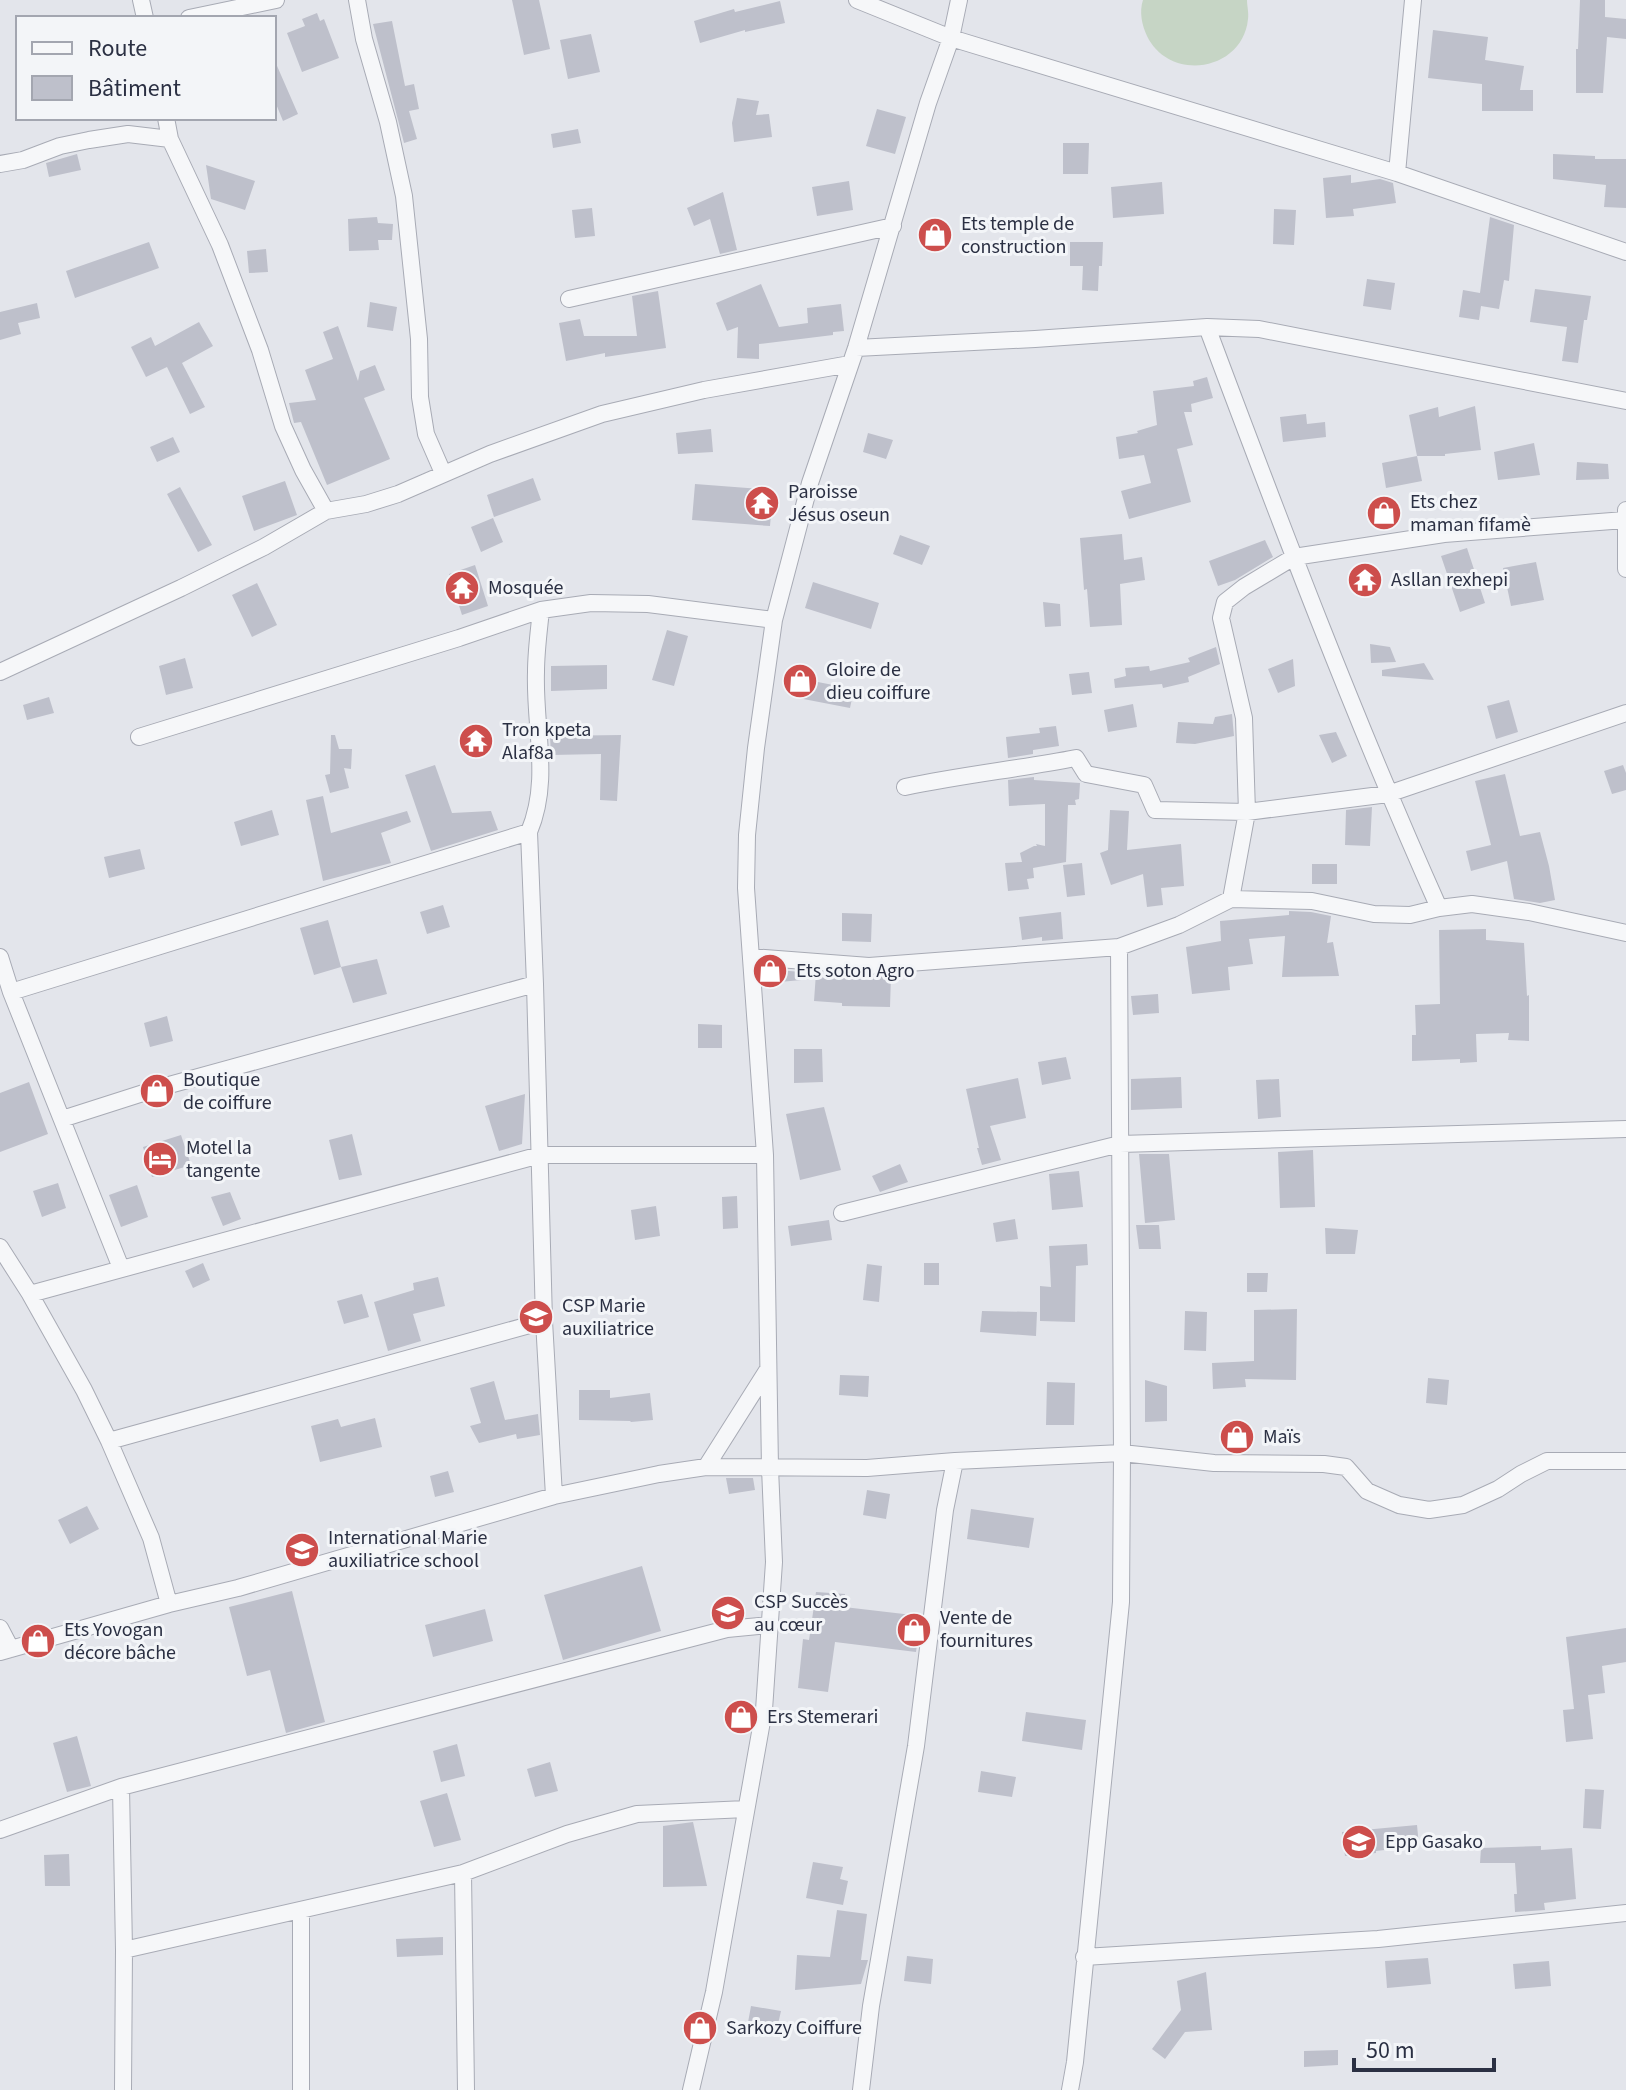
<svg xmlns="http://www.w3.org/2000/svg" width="1626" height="2090" font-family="'Source Sans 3',sans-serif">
	<rect width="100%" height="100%" fill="#e3e5eb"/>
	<path fill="#c6d5c5" d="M1143 0H1247C1247 6 1249 13 1248 19 1243 71 1170 83 1147 36 1142 25 1139 12 1143 0Z"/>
	<path fill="#bec0cb" d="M512 0H539L550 49 524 55Z
		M1580 0H1605V17L1626 19V39L1607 37 1603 93H1576V49H1578Z
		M780 1 785 23 745 32V30L700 43 694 21 734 9 735 12Z
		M317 13 320 21 324 19 339 58 302 72 287 33 305 26 302 19Z
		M392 21 405 86 414 84 419 109 409 111 417 139 404 143 373 24Z
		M1433 30 1488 37 1485 60 1524 66 1520 90H1533V111H1482V84L1428 78Z
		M591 34 600 72 568 79 560 40Z
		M274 59 298 114 283 121 274 99Z
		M737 98 759 101 756 115 769 114 772 137 734 142 732 123Z
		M877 109 906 117 895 154 866 146Z
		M578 129 581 143 553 148 551 134Z
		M1063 143H1089L1088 174H1063Z
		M77 154 81 170 49 177 46 163Z
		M1553 154 1595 156V159H1626V208L1604 207 1606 185 1553 179Z
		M206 165 255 181 245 210 211 199Z
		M1351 175V183L1380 179 1393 183 1396 203 1353 209 1354 216 1326 218 1323 178Z
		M849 181 853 210 817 216 812 187Z
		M1162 182 1164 214 1113 218 1111 187Z
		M723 192 737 250 720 254 710 219 694 226 687 208Z
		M592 208 595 236 575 238 572 210Z
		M1274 209 1296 210 1294 245 1273 244Z
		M377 217 378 223 393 224 392 240H378L379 250 349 251 348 219Z
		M1490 217 1514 225 1509 281 1504 280 1499 309 1481 306 1479 320 1459 317 1463 290 1480 293Z
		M149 242 159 268 75 298 66 271Z
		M1070 242H1103L1102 266H1099L1098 291 1082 290 1083 266H1070Z
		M266 249 268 272 249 273 247 251Z
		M1367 279 1395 283 1391 310 1363 306Z
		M761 284 779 327 808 323 807 308 841 304 844 331 833 332V335L759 344V359L737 358 738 327 727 331 716 303Z
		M1535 289 1591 296 1587 320H1584L1578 363 1562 361 1567 327 1530 322Z
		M658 291 666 348 605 357V353L566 361 559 323 580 319 584 336H637L632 296Z
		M370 302 397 307 393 331 367 327Z
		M37 303 40 318 18 323 21 334 0 340V312Z
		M199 322 213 346 182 363 205 407 190 414 167 367 146 377 131 347 151 337 155 346Z
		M338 326 358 381 360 371 375 365 385 390 364 398 390 459 327 485 301 422 294 423 289 403 316 400 305 370 333 359 323 332Z
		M1207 377 1213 398 1191 404 1192 412H1184L1193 445 1177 449 1191 502 1129 519 1121 491 1151 483 1144 455 1119 459 1116 437 1138 433 1137 431 1157 425 1153 391 1194 386 1193 381Z
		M1475 406 1481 450 1445 454V456H1417L1409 415 1438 407 1439 417Z
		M1306 414 1307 424 1325 422 1326 437 1283 442 1280 417Z
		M711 429 713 452 678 454 676 433Z
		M868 433 893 440 886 459 863 452Z
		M173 437 180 452 157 462 150 447Z
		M1534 443 1540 475 1498 480 1494 452Z
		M1417 456 1422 481 1386 488 1382 463Z
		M1577 462 1608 464 1609 479 1576 480Z
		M533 478 541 500 494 517 487 495Z
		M285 481 297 515 254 531 242 496Z
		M695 484 773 490 770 526 692 520Z
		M180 487 212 545 198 552 167 494Z
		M493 518 503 542 481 552 471 527Z
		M1122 534 1124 560 1142 557 1145 580 1120 584 1122 625 1090 627 1087 589 1084 590 1080 538Z
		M900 535 930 546 922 565 893 554Z
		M1265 540 1273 557 1235 580 1218 586 1209 561Z
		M1467 548 1485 603 1460 612 1441 556Z
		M1536 562 1544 600 1511 606 1503 568Z
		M475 565 488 606 462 615 449 574Z
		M813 582 879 603 871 629 805 608Z
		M257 583 277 625 252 637 232 595Z
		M1043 602 1060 604 1061 626 1045 627Z
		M667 630 688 636 674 686 652 680Z
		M1370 644 1390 647 1396 662 1371 663Z
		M1216 647 1220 664 1188 677 1189 682 1163 688 1162 684 1115 688 1114 679 1126 676 1125 668 1149 666 1150 671 1190 662 1188 658Z
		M185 658 193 688 166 695 159 666Z
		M1293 659 1295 686 1278 693 1268 669Z
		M1424 663 1434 680 1382 676V670Z
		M607 665V689L551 691V666Z
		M1089 672 1092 693 1072 695 1069 674Z
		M797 678 854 689 850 708 793 697Z
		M49 697 54 713 27 720 23 705Z
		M1509 700 1518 732 1496 739 1487 706Z
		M1133 704 1137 727 1108 732 1104 710Z
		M1232 714 1234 736 1195 744 1176 743 1178 722 1213 724 1215 717Z
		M1056 726 1059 746 1033 750V754L1008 758 1006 737 1040 733 1039 728Z
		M1336 732 1347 756 1332 763 1319 735Z
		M331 735H335L339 749H352L351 769 344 768 349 788 330 793 325 775 330 774Z
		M621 735 617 801 600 800 601 754 551 755 550 736Z
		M435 765 452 813 491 811 498 830 431 851 405 775Z
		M1623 765 1626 773V790L1612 794 1604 771Z
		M1505 774 1520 836 1540 832 1549 866 1555 900 1540 903 1514 899 1507 861 1471 871 1466 851 1491 845 1475 781Z
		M1034 777V780L1080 783 1079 799 1075 800 1076 805H1068L1066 862 1033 868 1034 878 1027 879 1029 889 1008 891 1005 863 1022 862 1020 853 1034 846H1037L1036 844 1045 846V804L1009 806 1008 780Z
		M323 796 331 833 407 811 411 822 381 833 391 863 323 881 306 800Z
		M1372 807 1370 846 1345 845 1346 810Z
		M272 810 279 835 241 846 234 822Z
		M1110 810 1129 811 1127 850 1181 844 1184 886 1161 888 1163 905 1147 907 1143 874 1111 885 1100 853 1108 850Z
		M140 849 145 869 109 878 104 857Z
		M1082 863 1085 895 1067 897 1063 865Z
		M1312 864H1337V884H1312Z
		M443 905 450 927 427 934 420 912Z
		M1289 911 1311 912 1331 916 1327 943 1333 942 1339 976 1282 977 1285 936 1249 939 1253 964 1228 967 1230 990 1192 994 1186 947 1221 941 1220 921 1289 915Z
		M1061 912 1063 939 1042 941V937L1022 940 1019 917Z
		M842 913 872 914 871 942 842 941Z
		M328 920 341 967 314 975 300 928Z
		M1486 929V940L1524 943 1527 996 1529 995V1041L1508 1040 1509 1033 1476 1034 1477 1062 1460 1063V1059L1412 1061V1035H1416L1415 1005 1440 1004 1439 930Z
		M377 959 387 994 353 1003 341 967Z
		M768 969 811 973 812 979 769 983Z
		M816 973 868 977 891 976 890 1007 842 1006V1003L814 1001Z
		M1158 994 1159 1013 1133 1015 1131 996Z
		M167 1016 173 1041 150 1047 144 1023Z
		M698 1024 722 1025V1048H698Z
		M794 1049H822L823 1082 794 1083Z
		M1066 1057 1071 1079 1042 1085 1038 1062Z
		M1181 1077 1182 1108 1131 1110V1079Z
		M1018 1078 1026 1118 990 1126 1001 1160 982 1165 977 1148H979L966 1089Z
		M1279 1079 1281 1117 1258 1119 1256 1080Z
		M29 1082 48 1134 0 1152V1093Z
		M525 1094 522 1144 499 1151 485 1106Z
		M824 1107 841 1170 800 1180 786 1114Z
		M352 1134 362 1175 339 1180 329 1140Z
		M181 1135 191 1165 152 1177 143 1147Z
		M1313 1150 1315 1207 1280 1208 1278 1152Z
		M1139 1154H1169L1175 1220 1145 1223Z
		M900 1164 908 1182 880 1192 872 1176Z
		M1079 1171 1083 1207 1052 1210 1049 1174Z
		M58 1183 66 1208 42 1217 33 1191Z
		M137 1185 148 1217 121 1227 109 1195Z
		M230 1192 241 1219 223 1226 211 1197Z
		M737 1196 738 1228 723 1229 722 1197Z
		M656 1206 660 1236 635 1240 631 1210Z
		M1015 1219 1018 1239 996 1242 993 1223Z
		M829 1220 832 1240 791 1246 788 1226Z
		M1136 1225H1159L1161 1249H1139Z
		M1325 1228 1358 1230 1355 1254H1326Z
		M1087 1244 1088 1265 1076 1266 1075 1322 1040 1321V1286L1051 1287 1049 1246Z
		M203 1263 210 1280 193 1288 185 1271Z
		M924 1263H939V1285H924Z
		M867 1264 882 1266 879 1302 863 1300Z
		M1247 1273H1268L1267 1292H1247Z
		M438 1277 445 1306 413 1314 421 1341 388 1351 374 1302 414 1290 413 1283Z
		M362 1294 369 1317 344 1324 337 1301Z
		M1297 1309 1296 1380 1245 1379 1246 1387 1213 1389 1212 1363 1254 1361V1310Z
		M982 1311 1037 1312 1036 1336 980 1332Z
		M1185 1311 1207 1312 1206 1351 1184 1350Z
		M840 1375 869 1376 868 1397 839 1395Z
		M1428 1378 1449 1380 1447 1405 1426 1403Z
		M1145 1380 1167 1386V1421L1145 1422Z
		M494 1381 505 1420 538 1414 540 1435 517 1439 516 1434 479 1443 470 1426 481 1423 470 1388Z
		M1047 1382 1075 1383 1074 1425H1046Z
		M579 1390H610V1398L650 1393 653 1420 631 1422 630 1421 579 1420Z
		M375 1418 382 1447 320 1462 311 1426 338 1419 341 1427Z
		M448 1471 454 1492 435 1497 430 1476Z
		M726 1478H753L755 1490 729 1494Z
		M867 1490 890 1494 886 1519 863 1515Z
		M87 1506 99 1529 70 1544 58 1520Z
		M971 1509 1034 1518 1029 1548 967 1539Z
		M642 1566 661 1631 563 1660 544 1595Z
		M292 1591 325 1722 286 1733 270 1670 247 1676 229 1607Z
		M816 1592 845 1594 844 1607 921 1616 916 1652 835 1642 828 1692 798 1688 803 1639 809 1640Z
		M485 1609 493 1641 433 1657 425 1625Z
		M1626 1628V1662L1602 1666 1605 1693 1588 1695 1593 1739 1566 1742 1563 1710 1574 1709 1566 1637Z
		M1026 1712 1086 1720 1082 1750 1022 1741Z
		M77 1736 91 1786 67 1792 53 1743Z
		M457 1744 465 1776 441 1782 433 1751Z
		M550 1762 558 1791 535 1797 527 1769Z
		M981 1771 1016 1777 1012 1797 978 1792Z
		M1585 1789 1604 1790 1601 1829 1583 1828Z
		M447 1793 461 1840 434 1847 420 1801Z
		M693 1822 707 1886 663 1887V1826Z
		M1417 1825 1419 1846 1376 1851V1853L1345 1856 1342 1832Z
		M1541 1846V1850L1572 1848 1576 1899 1544 1903 1545 1910 1515 1912 1514 1894H1517L1515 1863H1480L1481 1848Z
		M69 1854 70 1886H45L44 1855Z
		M813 1862 843 1867 840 1879 848 1881 843 1905 806 1898Z
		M837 1910 867 1914 861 1960H868L861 1984 795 1990 797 1955 830 1957Z
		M443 1937V1955L397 1957 396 1939Z
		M907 1956 933 1959 931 1984 904 1981Z
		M1428 1958 1431 1984 1387 1988 1385 1961Z
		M1549 1961 1551 1986 1515 1989 1513 1964Z
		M1206 1972 1212 2030 1185 2032 1165 2059 1152 2049 1181 2010 1177 1981Z
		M751 2006 781 2011 776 2033 747 2028Z
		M1338 2050V2065L1304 2067V2051Z"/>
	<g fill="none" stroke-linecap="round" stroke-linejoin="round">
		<g stroke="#a8abb5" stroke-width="18">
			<path id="minor" d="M141 0 145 18
				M357 0 364 39 388 122 404 196 419 339 420 397 426 434 443 473
				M857 0 951 38 1397 173 1626 252
				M189 18 276 0
				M166 118 170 139
				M0 164 23 160 60 146 89 140 128 134 170 139 220 245 260 350 283 426 303 470 326 511
				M1397 173 1413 0
				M569 299 893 226
				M1207 327C1280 522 1354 718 1439 908
				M856 348 1035 339 1207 327 1259 329 1626 401
				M1626 510V569
				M541 610C539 630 536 651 536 672 534 727 551 780 529 832L535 984 544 1321 554 1496
				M0 672 181 588 264 547 326 511 366 504 398 494 490 454 602 414 704 390 850 364
				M139 737 459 638 541 610 591 603 648 604 774 620
				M905 787C962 775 1019 769 1076 758L1086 774 1144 785 1155 810 1247 812 1388 794 1626 713
				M1231 899 1247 812 1244 718 1221 618 1225 602 1244 587 1294 557 1444 534 1625 520
				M0 957 11 992 121 1268
				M751 957 869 966 1119 947 1179 925 1231 899 1312 901 1374 914 1410 915 1439 908 1472 904 1529 912 1626 933
				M11 992 529 832
				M62 1119 162 1087 535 984
				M842 1213 1120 1144 1626 1129
				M0 1247 30 1294 84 1390 109 1441 151 1538 169 1604
				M30 1294 540 1155H765
				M109 1441 544 1321
				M706 1467 768 1369
				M0 1628 11 1649
				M0 1652 169 1604 238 1588 554 1496 659 1474 706 1467 867 1468 955 1461 1122 1453 1214 1463 1324 1464 1346 1467 1367 1491 1399 1505 1429 1510 1463 1505 1498 1489 1521 1474 1547 1461H1626
				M121 1787 124 1950 123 2090
				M0 1830 121 1787 727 1629 770 1625
				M463 1873 466 2090
				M124 1950 463 1873 567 1834 637 1814 746 1809
				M1084 1957 1378 1939 1626 1913
				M301 2090V1910
				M691 2090 714 1992 764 1710 774 1562 770 1468 765 1155 746 888 747 835 756 748 774 620 810 483 856 348 928 103 951 38 959 0
				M861 2090 871 2006 916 1746 945 1510 955 1461
				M1070 2090 1075 2062 1121 1602 1122 1453 1119 947"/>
		</g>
		<use href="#minor" stroke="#f6f7f9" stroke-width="16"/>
	</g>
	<defs>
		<g id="shop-disc" transform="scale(1.8)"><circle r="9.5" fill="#cd4e4c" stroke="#f3f5f8"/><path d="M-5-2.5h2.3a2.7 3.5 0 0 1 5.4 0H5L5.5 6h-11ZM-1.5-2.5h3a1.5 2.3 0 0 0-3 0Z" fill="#fff"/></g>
		<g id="temple-disc" transform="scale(1.8)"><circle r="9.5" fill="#cd4e4c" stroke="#f3f5f8"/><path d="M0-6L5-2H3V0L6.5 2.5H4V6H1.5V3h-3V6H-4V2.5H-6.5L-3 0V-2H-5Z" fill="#fff"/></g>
		<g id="hotel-disc" transform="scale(1.8)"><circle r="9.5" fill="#cd4e4c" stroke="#f3f5f8"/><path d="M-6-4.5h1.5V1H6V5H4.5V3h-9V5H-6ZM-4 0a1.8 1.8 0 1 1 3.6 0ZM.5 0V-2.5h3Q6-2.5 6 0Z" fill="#fff"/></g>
		<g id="school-disc" transform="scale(1.8)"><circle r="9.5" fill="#cd4e4c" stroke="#f3f5f8"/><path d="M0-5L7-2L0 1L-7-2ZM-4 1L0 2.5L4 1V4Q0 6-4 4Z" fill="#fff"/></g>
	</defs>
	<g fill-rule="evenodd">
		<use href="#shop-disc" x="935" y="235"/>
		<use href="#temple-disc" x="762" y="503"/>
		<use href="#shop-disc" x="1384" y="513"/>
		<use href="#temple-disc" x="1365" y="580"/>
		<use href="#temple-disc" x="462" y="588"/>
		<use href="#shop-disc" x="800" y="681"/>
		<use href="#temple-disc" x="476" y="741"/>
		<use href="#shop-disc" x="770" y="971"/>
		<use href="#shop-disc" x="157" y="1091"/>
		<use href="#hotel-disc" x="160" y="1159"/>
		<use href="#school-disc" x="536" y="1317"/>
		<use href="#shop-disc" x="1237" y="1437"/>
		<use href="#school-disc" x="302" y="1550"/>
		<use href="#school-disc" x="728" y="1613"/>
		<use href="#shop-disc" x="914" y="1630"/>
		<use href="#shop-disc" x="38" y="1641"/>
		<use href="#shop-disc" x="741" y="1717"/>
		<use href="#school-disc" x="1359" y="1842"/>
		<use href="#shop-disc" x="700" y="2028"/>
	</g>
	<g text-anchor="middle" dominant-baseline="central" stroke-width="6" stroke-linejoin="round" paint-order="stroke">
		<g font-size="20" fill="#2b3043" stroke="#f3f5f8" text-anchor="start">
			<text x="961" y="224">Ets temple de<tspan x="961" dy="23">construction</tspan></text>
			<text x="788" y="492">Paroisse<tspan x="788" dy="23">Jésus oseun</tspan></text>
			<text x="1410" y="502">Ets chez<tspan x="1410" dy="23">maman fifamè</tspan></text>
			<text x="1391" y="580">Asllan rexhepi</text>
			<text x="488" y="588">Mosquée</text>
			<text x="826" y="670">Gloire de<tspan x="826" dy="23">dieu coiffure</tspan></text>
			<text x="502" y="730">Tron kpeta<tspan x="502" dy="23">Alaf8a</tspan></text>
			<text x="796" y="971">Ets soton Agro</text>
			<text x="183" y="1080">Boutique<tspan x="183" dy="23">de coiffure</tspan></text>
			<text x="186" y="1148">Motel la<tspan x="186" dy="23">tangente</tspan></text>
			<text x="562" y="1306">CSP Marie<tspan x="562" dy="23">auxiliatrice</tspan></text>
			<text x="1263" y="1437">Maïs</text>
			<text x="328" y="1538">International Marie<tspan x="328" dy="23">auxiliatrice school</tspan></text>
			<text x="754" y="1602">CSP Succès<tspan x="754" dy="23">au cœur</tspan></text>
			<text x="940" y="1618">Vente de<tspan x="940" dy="23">fournitures</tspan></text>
			<text x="64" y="1630">Ets Yovogan<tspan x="64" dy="23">décore bâche</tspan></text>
			<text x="767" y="1717">Ers Stemerari</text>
			<text x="1385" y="1842">Epp Gasako</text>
			<text x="726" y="2028">Sarkozy Coiffure</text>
		</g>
	</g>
	<rect x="16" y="16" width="260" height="104" fill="#f3f5f8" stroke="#a3a6b0" stroke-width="2"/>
	<rect x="32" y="42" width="40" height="12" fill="#f6f7f9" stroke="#a3a6b0" stroke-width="2"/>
	<text x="88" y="56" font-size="24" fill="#2b3043">Route</text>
	<rect x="32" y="76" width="40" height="24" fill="#bec0cb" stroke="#a3a6b0" stroke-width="2"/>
	<text x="88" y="96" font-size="24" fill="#2b3043">Bâtiment</text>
	<path d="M1354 2058v12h140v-12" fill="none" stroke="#2b3043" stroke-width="4"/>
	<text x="1366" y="2058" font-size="24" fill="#2b3043" stroke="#f3f5f8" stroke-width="6" paint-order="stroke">50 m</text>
</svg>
